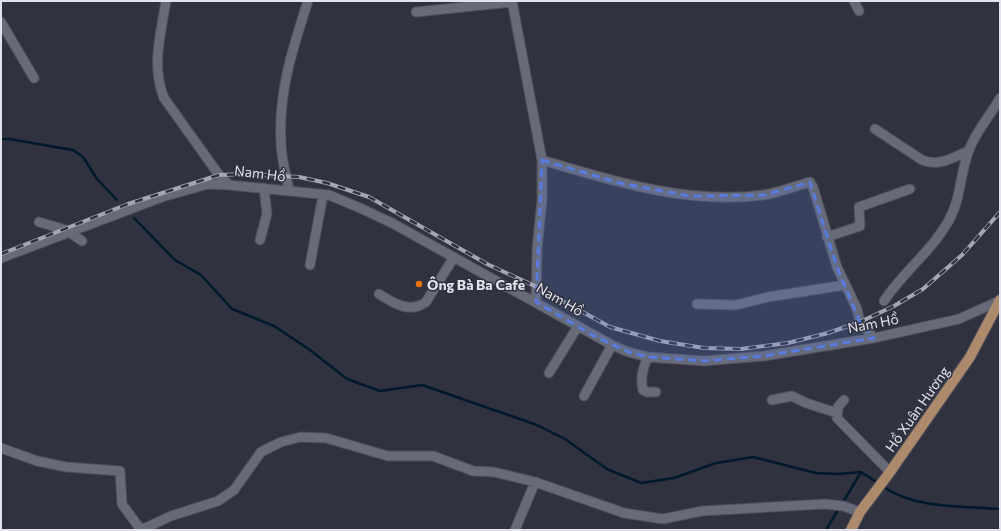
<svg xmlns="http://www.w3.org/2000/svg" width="1001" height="531" font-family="Commissioner,sans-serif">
	<rect width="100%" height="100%" fill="#30323f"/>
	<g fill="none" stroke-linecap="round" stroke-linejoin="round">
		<path stroke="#00192c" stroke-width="2.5" d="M1 139H9L73 150 83 157 97 179 117 200
			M134 218 175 260 201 275 232 309 274 326 310 350 347 379 380 391 422 385 537 425 565 439 607 469 641 483 674 478 716 463 753 457 816 473 837 474 861 472 878 483
			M882 486C915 509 961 506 1000 509
			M842 504 861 472
			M826 530 839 508"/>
		<g stroke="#4d4e59" stroke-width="11">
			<path id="minor" d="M166 1C161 33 151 67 164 98L219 175 229 185 329 195 360 208 392 223 612 345 628 352 648 357 704 361 764 356 874 338 959 319 999 301
				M512 1 542 160V199L537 249 536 302
				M854 1 859 11
				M416 12 512 2
				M1 22 34 78
				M875 129 922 160C939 167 952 158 968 151
				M542 160C613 181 688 205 763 195 778 193 795 186 810 182L813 187 837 267 857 309 860 322 874 338
				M289 190C286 175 281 158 281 142 278 93 293 47 308 1
				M39 222 66 230 82 241
				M827 237 860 226 859 207 910 189
				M260 240 267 214 264 188
				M1 258 162 197 208 184 229 185
				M310 265 323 195
				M379 294C393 303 410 314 426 302L454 257
				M884 301C903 272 932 251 949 220 961 199 960 173 969 150 976 131 991 115 1000 98
				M697 304 736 305 768 297 845 285
				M648 357C643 367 640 379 643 390L647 392H656
				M549 373 578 326
				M584 396 612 345
				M772 400 792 396 806 403 837 413
				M844 400 838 407 837 418 890 472
				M1 448 37 461 66 467 120 471 122 504 141 530
				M141 530 171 516 218 501 234 490 261 452 281 442 301 437 326 438 388 456H433L473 471 494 472 535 482 624 513 663 519 702 511 825 504 843 506 860 512
				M515 530 535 482"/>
		</g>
		<g stroke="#4d4e59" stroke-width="12">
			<path id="major" d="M851 530 860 512 890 472 970 357 1000 300"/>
		</g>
		<use href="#minor" stroke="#676a79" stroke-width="9"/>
		<use href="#major" stroke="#ae8a6c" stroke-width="10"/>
		<g stroke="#a5a6b1" stroke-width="4">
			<path id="rail" d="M1 254 128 204 219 175 247 174 299 177 327 183 369 197 487 264 537 287 610 327 660 341 704 348 741 349 788 343 828 333 860 322 894 306 923 289 962 255 1000 212"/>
		</g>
		<use href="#rail" stroke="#30323f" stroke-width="2.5" stroke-dasharray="8" stroke-linecap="butt"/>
	</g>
	<path fill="#587bde" fill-opacity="0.2" stroke="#587bde" stroke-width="3" stroke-dasharray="8 5" stroke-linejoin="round" d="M542 160 620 183 690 196 764 195 810 182 837 267 860 322 874 338 764 356 704 361 648 357 628 352 592 335 536 302Z"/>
	<circle fill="#e8710a" stroke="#30323f" stroke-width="1.5" cx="419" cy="284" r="4"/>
	<g text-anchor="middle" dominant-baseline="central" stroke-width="3" stroke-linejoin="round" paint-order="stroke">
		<g font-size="14" fill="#e2e3ec" stroke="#30323f">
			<text transform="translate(260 173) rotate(7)">Nam Hồ</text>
			<text transform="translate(560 299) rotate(30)">Nam Hồ</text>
			<text transform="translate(873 323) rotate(-11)">Nam Hồ</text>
			<text transform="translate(917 409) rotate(-55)">Hồ Xuân Hương</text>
		</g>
		<g font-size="14" font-weight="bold" fill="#e2e3ec" stroke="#30323f" text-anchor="start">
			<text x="427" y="284">Ông Bà Ba Cafe</text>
		</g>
	</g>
	<rect width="1001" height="531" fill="none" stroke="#e2e3ec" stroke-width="4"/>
</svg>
